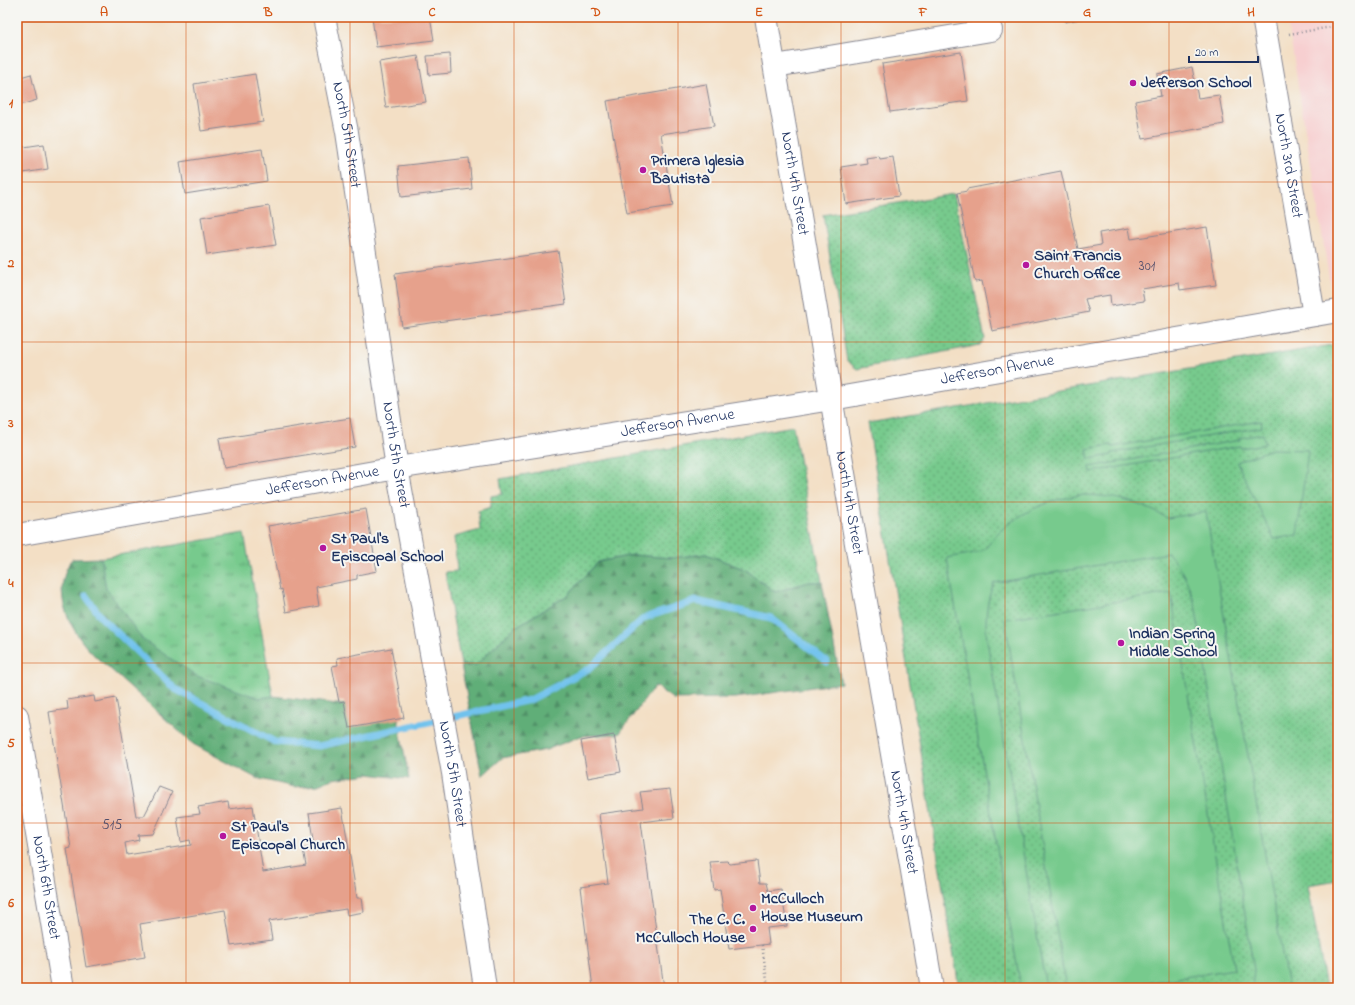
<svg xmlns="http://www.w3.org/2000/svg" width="1355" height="1005" font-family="'Indie Flower',sans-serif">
	<defs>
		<pattern id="grass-dots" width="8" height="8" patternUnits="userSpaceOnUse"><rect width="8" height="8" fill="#77ca8d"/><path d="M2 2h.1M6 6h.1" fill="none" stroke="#61a476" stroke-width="1.8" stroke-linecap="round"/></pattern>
		<pattern id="forest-firs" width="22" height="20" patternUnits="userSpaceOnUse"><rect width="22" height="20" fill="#61ae78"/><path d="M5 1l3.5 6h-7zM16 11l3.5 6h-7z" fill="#4f8e66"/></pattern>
		<pattern id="park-tufts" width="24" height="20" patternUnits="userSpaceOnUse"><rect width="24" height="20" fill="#77ca8d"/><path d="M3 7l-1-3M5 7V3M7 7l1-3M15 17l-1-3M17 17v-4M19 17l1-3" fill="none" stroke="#61a476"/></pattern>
	</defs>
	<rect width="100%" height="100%" fill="#f6f6f2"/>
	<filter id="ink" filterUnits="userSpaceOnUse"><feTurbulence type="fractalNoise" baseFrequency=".025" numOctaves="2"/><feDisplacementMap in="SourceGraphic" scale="8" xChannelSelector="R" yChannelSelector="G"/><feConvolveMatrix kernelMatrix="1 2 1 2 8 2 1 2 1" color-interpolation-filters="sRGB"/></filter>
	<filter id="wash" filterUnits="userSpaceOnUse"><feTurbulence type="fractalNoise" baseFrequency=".012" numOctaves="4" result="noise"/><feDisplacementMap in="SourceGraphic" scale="16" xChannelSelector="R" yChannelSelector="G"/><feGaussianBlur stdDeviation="0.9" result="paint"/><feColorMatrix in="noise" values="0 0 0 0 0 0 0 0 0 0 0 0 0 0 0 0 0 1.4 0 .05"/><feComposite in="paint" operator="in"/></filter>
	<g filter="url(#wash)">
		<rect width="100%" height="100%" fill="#f3dfc5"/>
		<path fill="#f7cfd0" d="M1287 17H1338V311L1330 284Z"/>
		<path fill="url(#grass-dots)" stroke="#497c76" d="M1291 17H1338V19L1292 25Z
			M954 194 985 339 980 345 857 369 847 361 823 215Z
			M1338 344V880L1308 885 1326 988H959L868 423Z
			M793 426 822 582H809L775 592 746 570 706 554 671 558 633 555 598 562 568 595 514 628 476 665H461L445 572 457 571 454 537 480 530 478 511 491 507V496L502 494 500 479Z"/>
		<path fill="url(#forest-firs)" stroke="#3e6e6b" d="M706 554 746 570 775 592 809 582H822L841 683 736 698 673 699 655 686 619 734 581 736 546 750 502 758 482 776 461 665H476L514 628 568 595 598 562 633 555 671 558Z
			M101 558 106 588 259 698 273 696 345 705 398 719 409 779 368 774 332 779 318 785 294 787 256 778 193 744 107 666C81 648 53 607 65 573 66 568 69 564 72 559Z"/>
		<path fill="url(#park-tufts)" stroke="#497c76" d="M244 533 273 696 259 698 197 676 143 640 106 588 101 558Z"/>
		<path fill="#77ca8d" stroke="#497c76" d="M1261 421 1262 427 1112 453V455L1089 459 1087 449 1111 445 1112 447Z
			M1263 434 1265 444 1241 448 1240 446 1091 472 1090 467 1240 440V438Z
			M1272 449 1308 450 1297 535 1274 539 1237 462Z
			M1081 495C1113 495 1139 502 1167 518L1206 512 1288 988H1252L1254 970 1195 604C1189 585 1182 567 1168 553L994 583C986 600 985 621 987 640L1046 988H1021L947 558C955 556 977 554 983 550 989 546 993 537 999 532 1023 510 1050 500 1081 495Z
			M1171 593 1234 969 1115 988H1066L1005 619Z"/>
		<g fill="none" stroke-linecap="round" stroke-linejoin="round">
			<path stroke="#71c2ed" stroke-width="7" d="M86 596 101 617 175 689 275 742 319 746 530 700 590 668 644 618 696 601 771 618 827 662"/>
		</g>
		<g id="blocks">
			<path fill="#e6a18c" d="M372 17H430L434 40 376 47Z
				M1064 17H1086V18L1065 22Z
				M961 52 968 101 890 112 882 64Z
				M450 54 451 73 429 75 427 56Z
				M418 56 426 102 386 108 379 62Z
				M1192 67 1198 98 1219 95 1224 124 1142 139 1135 101 1161 96 1157 74Z
				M31 74 37 100 17 106V78Z
				M255 74 263 122 201 131 194 84Z
				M706 84 714 126 661 134 673 206 627 213 607 101Z
				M44 144 48 169 17 174V148Z
				M262 149 267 181 185 194 180 162Z
				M879 156 880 159 893 157 899 196 846 204 841 167 867 163 866 158Z
				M469 158 472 189 401 197 398 166Z
				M1061 171 1078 249 1101 245 1099 233 1129 228 1131 239 1207 227 1216 285 1180 290 1179 283 1142 289 1144 301 1111 306 1110 295 1085 299 1089 312 992 331 982 281 975 282 957 193 967 191V189Z
				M269 206 276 245 207 255 201 217Z
				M558 251 566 304 402 327 395 274Z
				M350 418 355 447 224 468 219 439Z
				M366 509 377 571 357 575V579L316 587 319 606 286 612 282 589 280 590 268 526Z
				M391 648 404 718 349 728 344 701 339 702 332 666 338 665 337 658Z
				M94 696 95 702 116 698 136 816H144L159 787 172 792 153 834 138 835 139 840 125 843 127 855 191 845 190 840 181 842 177 817 200 814 198 807 228 802 229 809 253 806 263 872 306 865 303 849 314 847 309 813 342 808 357 898H362L364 912 347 915 346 909 269 921 272 940 231 946 225 910 140 924 145 957 86 967 67 849 71 848 49 712 68 709 67 700Z
				M614 735 621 772 588 778 581 741Z
				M670 789 674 818 641 822 664 988H593L580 887 608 883 599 814 643 808 640 792Z
				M727 861 730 864 757 861 760 883H766L768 891 781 889 787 926 767 928 769 944 729 949 720 889 714 890 710 862Z"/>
		</g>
	</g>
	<g filter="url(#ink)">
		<use href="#blocks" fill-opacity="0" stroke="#878792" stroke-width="1"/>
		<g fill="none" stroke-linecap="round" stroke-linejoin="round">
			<g stroke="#878792" stroke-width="24">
				<g id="minor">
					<path id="s1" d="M324 17 347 132 397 468 453 773 485 988"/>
					<path id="s2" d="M766 17 932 988"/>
					<path id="s3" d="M1263 17 1314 315"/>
					<path d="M775 66 991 30"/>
					<path id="s4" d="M17 535 397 468 832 399 1338 311"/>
					<path id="s5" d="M17 716 63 988"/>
				</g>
			</g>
			<path stroke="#878792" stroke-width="2.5" stroke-dasharray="1 3" stroke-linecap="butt" d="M1289 34 1338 26
				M762 945 768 988"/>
			<use href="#minor" stroke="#fff" stroke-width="22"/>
		</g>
	</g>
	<path fill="none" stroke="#d45514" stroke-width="1" stroke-opacity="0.55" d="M186 17V988M350 17V988M514 17V988M678 17V988M841 17V988M1005 17V988M1169 17V988M17 182H1338M17 342H1338M17 502H1338M17 663H1338M17 823H1338"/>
	<g fill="#b5179e" stroke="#f6f6f2" stroke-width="1.5">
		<circle cx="1133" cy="83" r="4"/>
		<circle cx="643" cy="170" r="4"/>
		<circle cx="1026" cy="265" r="4"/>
		<circle cx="323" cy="548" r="4"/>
		<circle cx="1121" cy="643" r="4"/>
		<circle cx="223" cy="836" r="4"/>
		<circle cx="753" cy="908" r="4"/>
		<circle cx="753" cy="929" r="4"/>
	</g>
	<g text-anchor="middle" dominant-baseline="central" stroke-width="4" stroke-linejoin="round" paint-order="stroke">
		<g font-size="14" fill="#4e4c6a">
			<text x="1147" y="266">301</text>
			<text x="112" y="825">515</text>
		</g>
		<g font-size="16" font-weight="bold" fill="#1b2f5e" stroke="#f6f6f2" text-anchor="start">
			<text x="1141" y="83">Jefferson School</text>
			<text x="651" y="161">Primera Iglesia<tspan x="651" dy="18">Bautista</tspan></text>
			<text x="1034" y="256">Saint Francis<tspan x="1034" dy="18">Church Office</tspan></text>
			<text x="331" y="539">St Paul's<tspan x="331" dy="18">Episcopal School</tspan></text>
			<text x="1129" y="634">Indian Spring<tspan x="1129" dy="18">Middle School</tspan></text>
			<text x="231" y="827">St Paul's<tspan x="231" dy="18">Episcopal Church</tspan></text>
			<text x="761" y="899">McCulloch<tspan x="761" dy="18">House Museum</tspan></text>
			<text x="745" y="920" text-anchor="end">The C. C.<tspan x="745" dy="18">McCulloch House</tspan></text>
		</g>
		<g font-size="16" fill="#1b2f5e" stroke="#f6f6f2">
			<text stroke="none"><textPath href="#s1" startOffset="120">North 5th Street</textPath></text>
			<text stroke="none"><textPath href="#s3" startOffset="151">North 3rd Street</textPath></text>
			<text stroke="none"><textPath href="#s2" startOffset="169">North 4th Street</textPath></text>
			<text stroke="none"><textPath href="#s4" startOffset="994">Jefferson Avenue</textPath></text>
			<text stroke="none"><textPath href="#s4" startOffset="670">Jefferson Avenue</textPath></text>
			<text stroke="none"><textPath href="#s1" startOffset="444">North 5th Street</textPath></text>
			<text stroke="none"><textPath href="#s4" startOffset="310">Jefferson Avenue</textPath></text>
			<text stroke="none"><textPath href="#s2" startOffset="493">North 4th Street</textPath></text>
			<text stroke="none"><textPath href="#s1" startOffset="768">North 5th Street</textPath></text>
			<text stroke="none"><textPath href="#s2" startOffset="817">North 4th Street</textPath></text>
			<text stroke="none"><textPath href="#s5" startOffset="174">North 6th Street</textPath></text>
		</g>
	</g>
	<rect width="1355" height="1005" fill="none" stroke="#f6f6f2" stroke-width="44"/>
	<path d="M1189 56v6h69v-6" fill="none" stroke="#1b2f5e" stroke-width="2"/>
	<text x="1195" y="56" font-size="12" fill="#1b2f5e" stroke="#f6f6f2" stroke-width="3" paint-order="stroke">20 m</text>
	<rect x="22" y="22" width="1311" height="961" fill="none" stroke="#d45514" stroke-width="1.5"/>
	<g font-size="13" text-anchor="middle" font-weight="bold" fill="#d45514">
		<text x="104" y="16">A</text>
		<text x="268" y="16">B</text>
		<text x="432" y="16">C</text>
		<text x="596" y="16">D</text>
		<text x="759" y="16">E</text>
		<text x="923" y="16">F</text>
		<text x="1087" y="16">G</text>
		<text x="1251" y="16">H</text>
		<text x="11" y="107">1</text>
		<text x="11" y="267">2</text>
		<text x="11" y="427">3</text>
		<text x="11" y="587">4</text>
		<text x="11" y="747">5</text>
		<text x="11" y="907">6</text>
	</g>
</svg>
